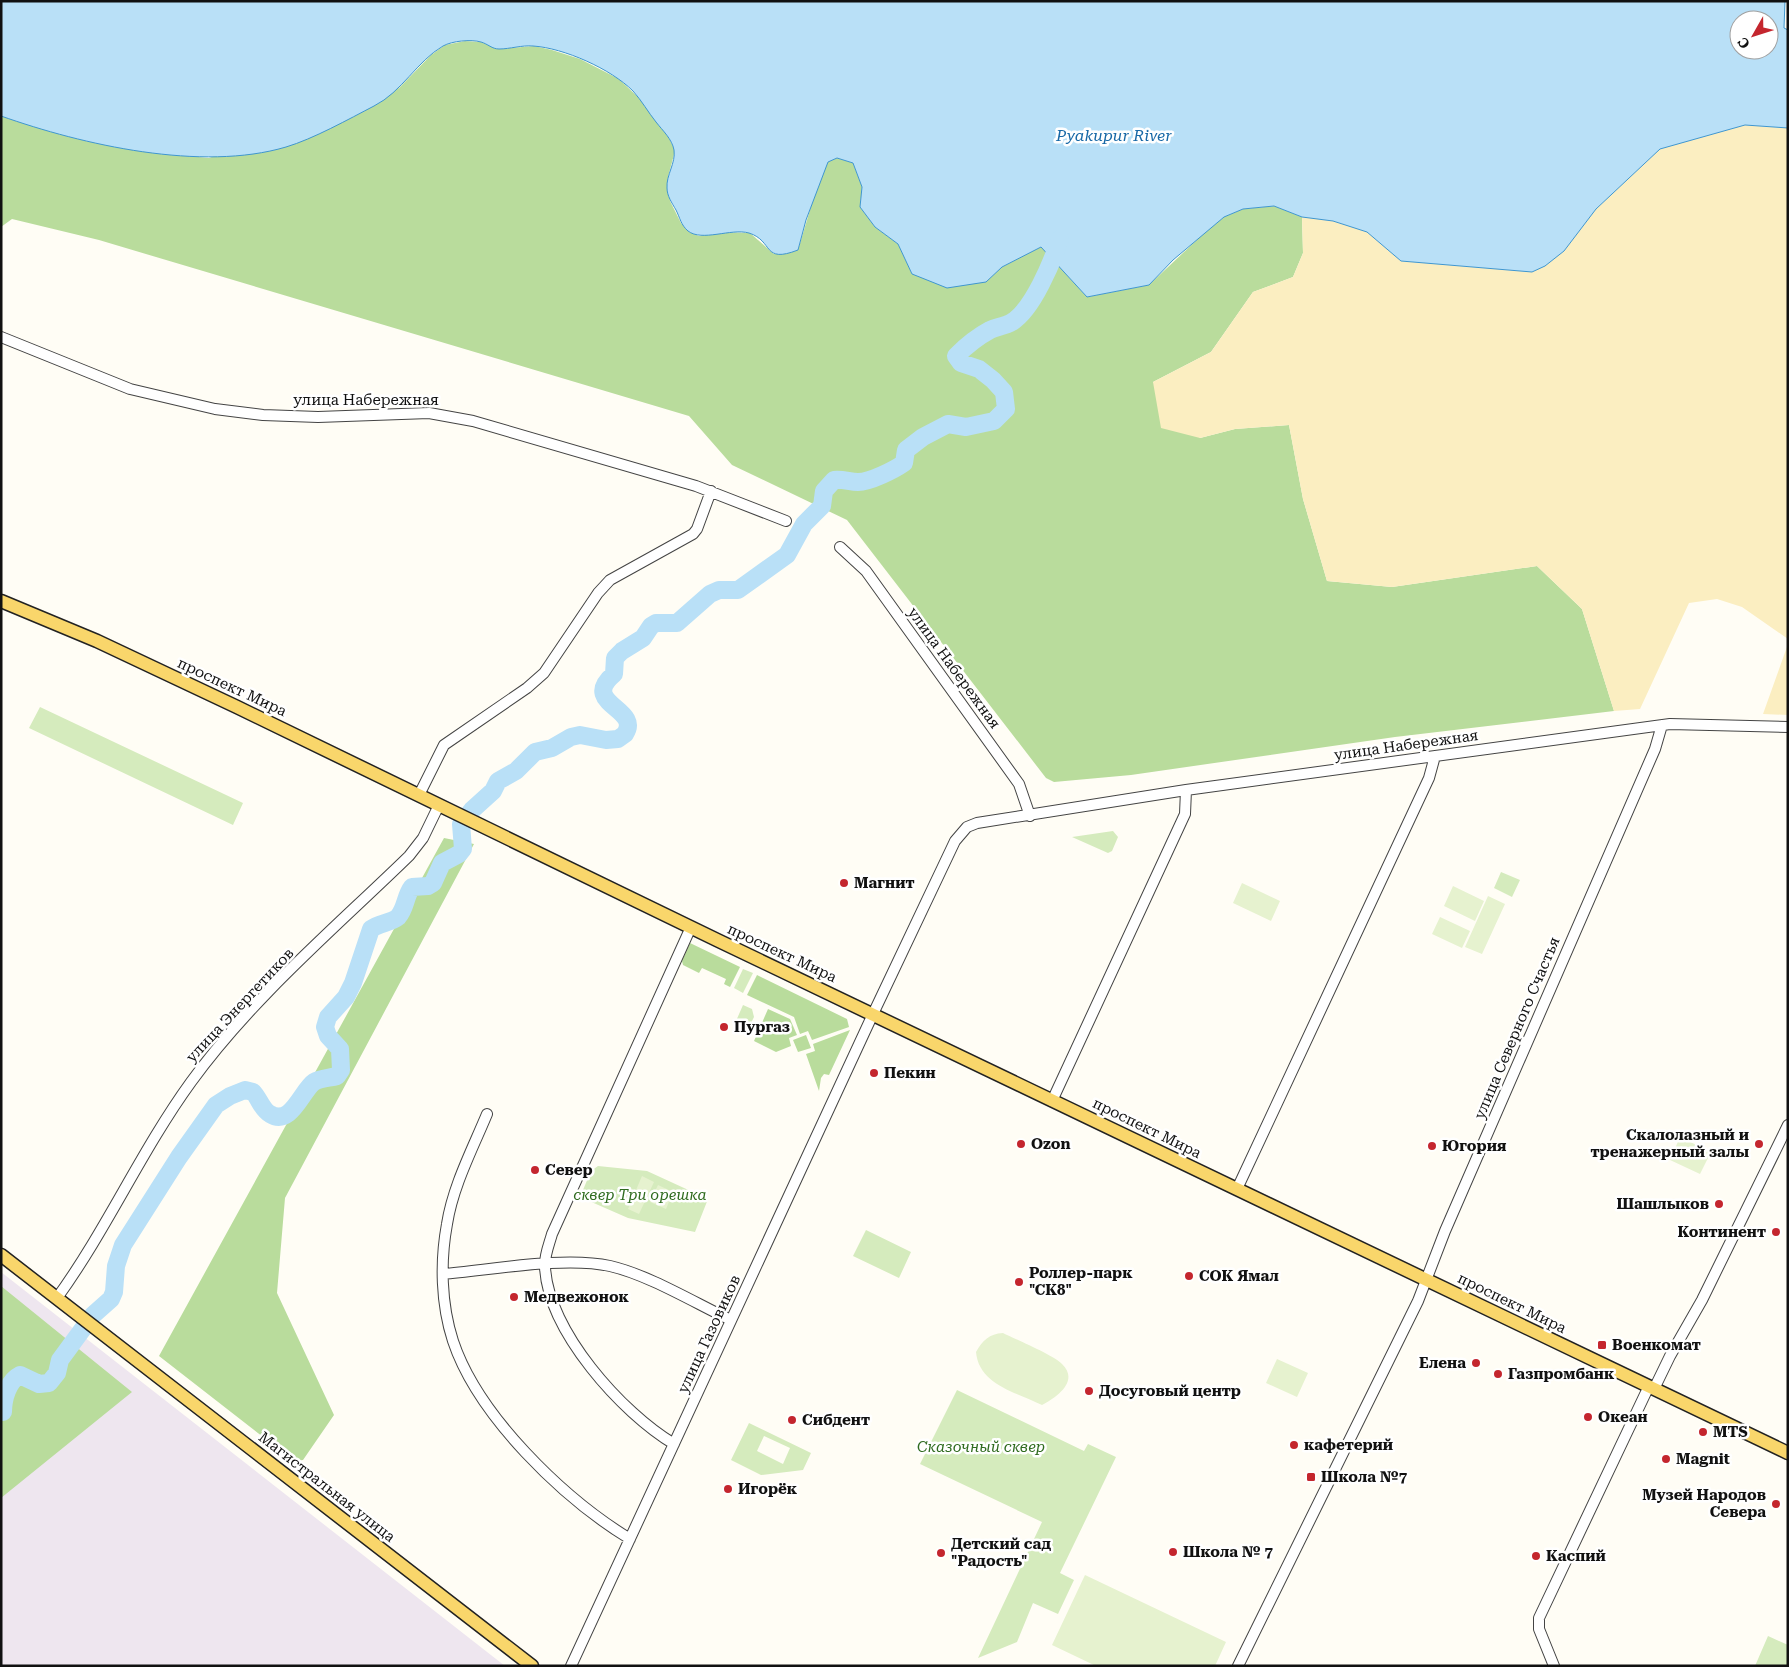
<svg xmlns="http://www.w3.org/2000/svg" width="1789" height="1667" font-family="'Roboto Serif',serif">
	<rect width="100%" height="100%" fill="#fffdf5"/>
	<path fill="#eee6ef" d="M1 1272 505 1666H1Z"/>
	<path fill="#d5ebbd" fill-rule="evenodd" d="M40 707 243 803 233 825 29 728Z
		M1113 831 1118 837 1112 851 1108 853 1072 837Z
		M1501 872 1520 880 1512 897 1494 888Z
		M743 969 753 973 743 993 734 988Z
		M743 1005 752 1009 754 1017 749 1027 736 1021Z
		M598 1166 647 1171 708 1199 695 1232 628 1218 580 1197 591 1171Z
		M866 1230 911 1252 899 1278 853 1256Z
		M957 1390 1084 1451 1088 1444 1116 1457 1060 1573 1074 1580 1058 1614 1033 1603 1017 1642 978 1658 1042 1522 920 1464Z
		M749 1423 811 1453 803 1470 761 1475 731 1460ZM764 1436 790 1448 783 1464 757 1451Z
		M1768 1636 1788 1645V1666H1755Z"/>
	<path fill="#b9dc9c" d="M465 41 481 42 499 49 534 46 552 50 580 59 619 79 642 101 669 138 675 151 668 177 670 201 681 223 689 232 699 236 720 232 750 233 774 254 798 250 819 180 828 162 837 158 853 163 862 187 860 207 875 227 898 244 912 274 986 282 1002 267 1041 247 1087 297 1149 285 1202 235 1224 217 1243 209 1274 206 1302 217 1303 253 1293 277 1253 292 1211 352 1153 382 1200 438 1235 429 1289 425 1303 499 1327 581 1392 587 1537 566 1582 609 1614 711 1395 737 1131 775 1054 782 1046 778 847 520 732 465 689 416 99 240 12 219 1 227V116L86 141 157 153 209 158 399 88 431 55 445 45Z
		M444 838 474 844 285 1198 277 1293 334 1415 303 1460 294 1461 159 1356Z
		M690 943 740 967 730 987 724 984 726 979 702 968 699 973 683 965 682 961Z
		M757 975 847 1019 849 1027 812 1040 808 1031 800 1034 794 1017 747 995Z
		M768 1009 790 1019 797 1035 789 1038 791 1046 776 1052 754 1041Z
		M850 1030 829 1075 824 1074 821 1078 819 1091 806 1054 815 1051 813 1044Z
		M806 1035 811 1048 798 1052 793 1040Z
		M1 1286 132 1392 1 1498Z"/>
	<path fill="#fbeec1" d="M1745 125 1788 128V639L1742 607 1717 599 1689 603 1640 709 1614 711 1582 609 1537 566 1392 587 1327 581 1303 499 1289 425 1235 429 1200 438 1161 428 1153 382 1211 352 1253 292 1293 277 1303 253 1302 217 1333 221 1367 232 1401 261 1532 272 1564 251 1596 209 1660 149Z
		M1788 644V715L1763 714Z"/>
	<path fill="#e6f2cf" d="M1242 883 1280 901 1271 921 1233 903Z
		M1453 886 1484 901 1475 921 1444 906Z
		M1488 896 1505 904 1482 954 1465 947Z
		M1440 917 1470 931 1462 948 1432 934Z
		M1680 1137 1711 1152 1700 1174 1670 1160Z
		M642 1176 654 1182 639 1214 628 1209Z
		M658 1185 673 1192 666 1209 650 1202Z
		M1003 1333C1015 1339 1055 1356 1062 1364 1080 1381 1056 1398 1042 1405 1016 1392 979 1385 976 1352 983 1340 989 1334 1003 1333Z
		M1277 1359 1308 1373 1297 1397 1266 1383Z
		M1085 1575 1226 1642 1215 1666H1096L1052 1645Z"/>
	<path fill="#b9e0f7" stroke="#3f96cf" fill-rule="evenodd" d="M1 1H1785L1784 28 1788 30V128L1745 125 1660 149 1596 209 1564 251 1545 266 1532 272 1401 261 1367 232 1333 221 1302 217 1274 206 1243 209 1224 217 1173 260 1149 285 1087 297 1041 247 1002 267 986 282 947 288 912 274 898 244 875 227 860 207 862 187 853 163 837 158 828 162 806 220 798 250C762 264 774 241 749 233 731 228 702 242 688 231 681 225 680 218 676 210 672 203 667 196 667 188 666 175 676 163 674 150 672 139 663 131 656 122 648 112 642 101 633 91 611 69 564 48 533 46 522 45 510 49 499 49 492 49 488 44 481 42 471 39 452 41 443 46 417 61 402 92 374 106 349 119 313 139 286 147 202 172 83 145 1 116ZM1739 20H1769V50H1739Z"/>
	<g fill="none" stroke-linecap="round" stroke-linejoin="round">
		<path stroke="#b9e0f7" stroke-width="18" d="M1 1412H3C3 1399 8 1381 20 1375L39 1384 49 1383 57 1373 60 1360 93 1315 111 1299 114 1292 116 1266 123 1245 179 1157 216 1105 230 1096 245 1090 253 1092C259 1098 262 1110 270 1114 291 1127 302 1090 314 1082 320 1078 330 1078 337 1076L341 1070 340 1049 328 1036 325 1027 328 1017 346 997 353 983 371 929C379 923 391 923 398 917 406 908 405 896 412 887L428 886 433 883 442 863 459 854 463 849 461 824 472 810 493 791 498 781 516 771 535 752 552 748 571 737 580 735 606 740 618 739 625 734C642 708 579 704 614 674L615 658 622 651 643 638 651 626 656 623H677L710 594 719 590H738L787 555 804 524 822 506 824 491 834 480C843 479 850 482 858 482 870 482 894 470 904 463L906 450 923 437 948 424 966 427 994 421 1006 409 1004 392 993 380 979 369 961 363 956 356C966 346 977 337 990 330 997 327 1005 326 1012 322 1033 309 1052 262 1060 239"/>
		<g stroke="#444" stroke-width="12">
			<path id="minor" d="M1 337 130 389 215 409 263 415 318 417 429 413 473 421 696 486 786 521
				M840 547 866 571 1019 784 1030 816
				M419 795 444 745 527 688 544 673 598 593 610 580 693 534 697 529 711 491
				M1052 1101 1185 814 1186 790
				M487 1114C472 1150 453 1186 447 1224 440 1262 441 1304 453 1341 478 1416 563 1498 630 1539
				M1237 1189 1429 778 1435 756
				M443 1274C491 1270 564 1256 610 1266 649 1275 695 1303 731 1320
				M57 1298C107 1229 141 1151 191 1082 252 998 335 928 409 856L423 838 439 805
				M1654 1389 1670 1356 1702 1300 1788 1125
				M674 1444C622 1413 548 1331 545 1267 544 1256 549 1245 552 1234L691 927
				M571 1666 873 1014 955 841 967 827 977 823 1186 790 1670 724 1788 727
				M1238 1666 1418 1301 1445 1231 1655 749 1662 725
				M1554 1666 1539 1629V1618L1649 1386"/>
		</g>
		<g stroke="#222" stroke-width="15">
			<path id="major" d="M1 601 97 641 237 707 717 940 1788 1453
				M1 1255 532 1666"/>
		</g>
		<use href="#minor" stroke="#fff" stroke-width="10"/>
		<use href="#major" stroke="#f9d66b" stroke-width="12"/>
	</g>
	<g fill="#c4262e" stroke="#fff" stroke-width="2">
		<circle cx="844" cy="883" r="5"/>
		<circle cx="724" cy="1027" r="5"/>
		<circle cx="874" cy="1073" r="5"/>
		<circle cx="1021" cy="1144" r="5"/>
		<circle cx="1759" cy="1144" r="5"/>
		<circle cx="1432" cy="1146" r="5"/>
		<circle cx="535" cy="1170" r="5"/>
		<circle cx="1719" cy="1204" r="5"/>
		<circle cx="1776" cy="1232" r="5"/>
		<circle cx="1189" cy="1276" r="5"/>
		<circle cx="1019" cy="1282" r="5"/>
		<circle cx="514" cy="1297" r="5"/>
		<rect x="1597" y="1340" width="10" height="10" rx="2.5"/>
		<circle cx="1476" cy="1363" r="5"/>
		<circle cx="1498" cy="1374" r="5"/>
		<circle cx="1089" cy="1391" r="5"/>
		<circle cx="1588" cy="1417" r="5"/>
		<circle cx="792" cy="1420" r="5"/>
		<circle cx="1703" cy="1432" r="5"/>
		<circle cx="1294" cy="1445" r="5"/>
		<circle cx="1666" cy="1459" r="5"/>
		<rect x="1306" y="1472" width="10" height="10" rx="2.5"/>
		<circle cx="728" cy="1489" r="5"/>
		<circle cx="1776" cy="1504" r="5"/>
		<circle cx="1173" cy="1552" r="5"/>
		<circle cx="941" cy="1553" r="5"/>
		<circle cx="1536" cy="1556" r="5"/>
	</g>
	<g text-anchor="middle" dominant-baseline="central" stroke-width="5" stroke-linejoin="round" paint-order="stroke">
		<g font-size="15" fill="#111" stroke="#fff">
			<text x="366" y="400">улица Набережная</text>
			<text transform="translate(954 668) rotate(54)">улица Набережная</text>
			<text transform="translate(232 687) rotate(25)">проспект Мира</text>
			<text transform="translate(1406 745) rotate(-8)">улица Набережная</text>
			<text transform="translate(782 953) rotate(25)">проспект Мира</text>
			<text transform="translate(240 1005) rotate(-47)">улица Энергетиков</text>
			<text transform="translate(1517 1028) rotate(-67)">улица Северного Счастья</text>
			<text transform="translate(1147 1128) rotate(26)">проспект Мира</text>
			<text transform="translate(1512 1303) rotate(26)">проспект Мира</text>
			<text transform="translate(709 1334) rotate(-65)">улица Газовиков</text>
			<text transform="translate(327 1487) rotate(38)">Магистральная улица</text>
		</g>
		<g font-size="15" font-weight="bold" fill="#111" stroke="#fff" text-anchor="start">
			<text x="854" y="883">Магнит</text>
			<text x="734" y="1027">Пургаз</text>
			<text x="884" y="1073">Пекин</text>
			<text x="1749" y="1135" text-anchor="end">Скалолазный и<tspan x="1749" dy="17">тренажерный залы</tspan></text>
			<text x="1031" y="1144">Ozon</text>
			<text x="1442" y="1146">Югория</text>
			<text x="545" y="1170">Север</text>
			<text x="1709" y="1204" text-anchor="end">Шашлыков</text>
			<text x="1766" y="1232" text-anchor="end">Континент</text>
			<text x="1029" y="1273">Роллер-парк<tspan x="1029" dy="17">"СК8"</tspan></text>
			<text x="1199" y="1276">СОК Ямал</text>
			<text x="524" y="1297">Медвежонок</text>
			<text x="1612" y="1345">Военкомат</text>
			<text x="1466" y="1363" text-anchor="end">Елена</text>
			<text x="1508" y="1374">Газпромбанк</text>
			<text x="1099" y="1391">Досуговый центр</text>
			<text x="1598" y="1417">Океан</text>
			<text x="802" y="1420">Сибдент</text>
			<text x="1713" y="1432">MTS</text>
			<text x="1304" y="1445">кафетерий</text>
			<text x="1676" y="1459">Magnit</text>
			<text x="1321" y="1477">Школа №7</text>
			<text x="738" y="1489">Игорёк</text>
			<text x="1766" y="1495" text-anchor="end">Музей Народов<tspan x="1766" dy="17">Севера</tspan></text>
			<text x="951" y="1544">Детский сад<tspan x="951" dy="17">"Радость"</tspan></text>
			<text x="1183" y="1552">Школа № 7</text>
			<text x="1546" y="1556">Каспий</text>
		</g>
		<g font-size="15" font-style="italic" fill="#2f6b1f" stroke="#fff">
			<text x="640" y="1195">сквер Три орешка</text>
			<text x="981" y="1447">Сказочный сквер</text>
		</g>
		<g font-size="16" font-style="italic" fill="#1768a6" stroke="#fff">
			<text x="1114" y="135">Pyakupur River</text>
		</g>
	</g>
	<rect width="1789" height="1667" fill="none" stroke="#111111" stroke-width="5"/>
	<g transform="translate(1754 35) rotate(231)"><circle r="24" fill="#ffffff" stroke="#a0a0a0"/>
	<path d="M0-4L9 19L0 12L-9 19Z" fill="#c4262e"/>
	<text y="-8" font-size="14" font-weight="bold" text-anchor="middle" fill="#111111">С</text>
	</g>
</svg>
